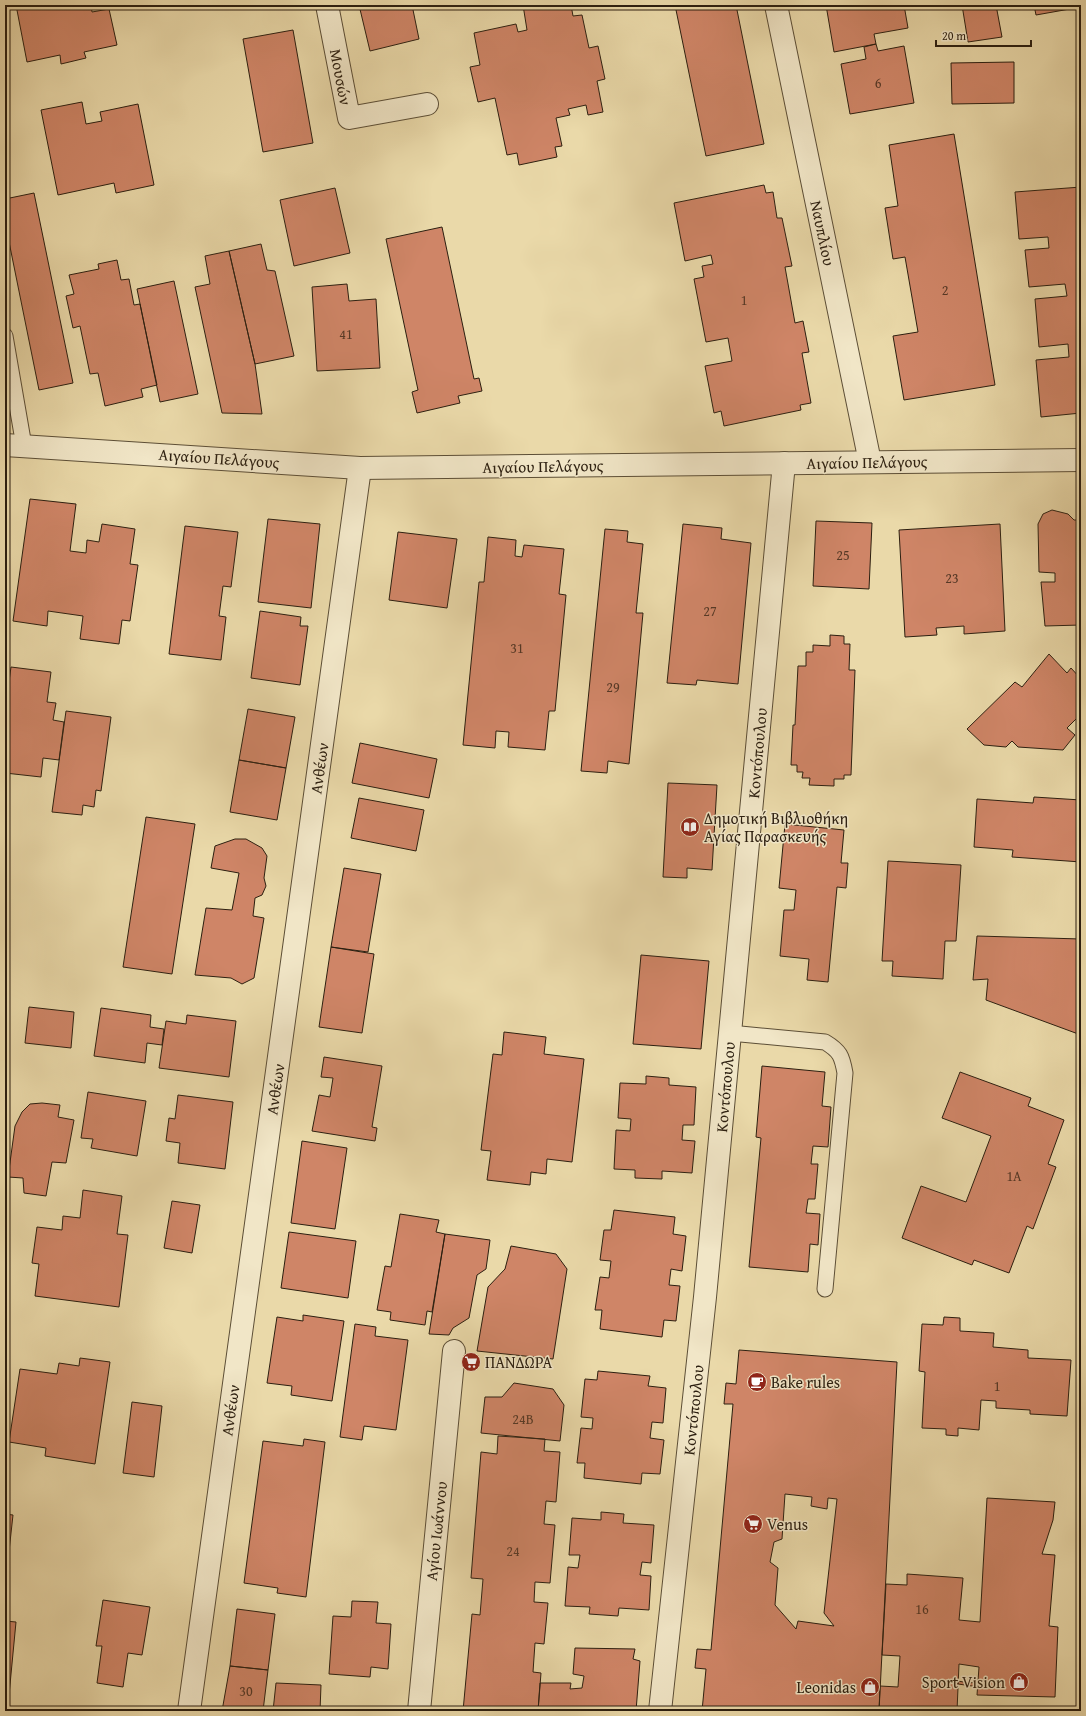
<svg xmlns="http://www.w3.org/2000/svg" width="1086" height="1716" font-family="'Gentium Book Plus',serif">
	<rect width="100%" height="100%" fill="#ead9a9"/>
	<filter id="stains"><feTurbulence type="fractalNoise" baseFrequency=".005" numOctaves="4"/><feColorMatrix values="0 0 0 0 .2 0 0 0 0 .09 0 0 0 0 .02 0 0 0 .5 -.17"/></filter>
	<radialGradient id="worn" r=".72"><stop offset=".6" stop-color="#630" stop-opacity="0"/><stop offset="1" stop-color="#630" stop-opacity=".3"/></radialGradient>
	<path fill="#cf8567" stroke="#2c1f10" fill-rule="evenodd" d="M16 5H91L92 12 109 9 117 45 84 52 86 58 61 64 60 55 27 62Z
		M359 5H412L419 39 370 51Z
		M523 5H571L573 16 582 15 589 48 598 46 605 79 597 81 603 112 588 115 586 105 568 109 570 115 556 118 562 146 555 147 557 157 519 165 517 153 507 155 495 98 478 102 470 67 480 65 474 33 516 24 518 32 527 30Z
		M675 5H736L764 144 706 156Z
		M826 5H904L908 28 874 34 876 44 834 52Z
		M962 5H996L1002 37 968 42Z
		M1034 5H1081V7L1036 15Z
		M293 30 313 143 263 152 243 39Z
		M876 44 878 51 904 46 914 103 850 114 841 64 866 59 864 47Z
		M1014 62V103L952 104 951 63Z
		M82 102 86 124 102 121 100 112 138 104 154 185 116 193 114 183 58 195 41 110Z
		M954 134 995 385 904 400 893 336 918 332 905 257 893 259 885 208 898 206 889 145Z
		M764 185 766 193 773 192 777 218H782L792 266 785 267 795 323 803 321 809 352 802 353 811 403 800 405 801 410 724 426 721 411 714 413 705 366 732 361 728 338 706 342 694 279 704 277 702 266 713 264 711 255 685 261 674 203Z
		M1081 187V413L1041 417 1036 360 1069 357 1068 344 1039 347 1035 299 1067 296 1065 284 1029 287 1025 250 1049 248 1048 237 1019 239 1015 192Z
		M335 188 350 253 294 266 280 200Z
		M34 193 73 383 39 390 5 222V199Z
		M442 227 474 379 479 378 482 391 458 396 460 403 417 413 412 392 418 390 386 239Z
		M261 244 267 270 275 271 294 356 255 364 229 251Z
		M229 251 255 364 262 414 222 413 195 287 210 284 205 256Z
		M117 260 121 280 129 279 134 305 140 304 157 385 141 389 143 397 105 406 98 373 90 374 80 326 73 328 66 296 74 294 69 275 99 269 98 264Z
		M174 281 198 394 160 402 137 289Z
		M347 284 349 301 376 299 380 368 317 371 312 287Z
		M30 499 76 504 70 551 86 553 87 540 99 542 102 524 135 529 130 564 138 565 130 621 122 620 119 644 80 639 83 616 48 611 47 626 13 621Z
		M1052 510 1068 514 1074 520H1081V625L1045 626 1041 582H1055V573L1039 572 1038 524 1043 514Z
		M268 519 320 524 311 608 258 602Z
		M816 521 872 523 869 589 813 586Z
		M683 524 722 528 721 539 751 543 738 684 697 680 696 685 667 683Z
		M1000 524 1005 631 964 634V626L936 628 937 635 905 637 899 530Z
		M185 526 238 532 231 587 223 586 219 616 226 617 221 660 169 654Z
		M605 529 628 531 627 542 643 544 636 613H643L629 764 608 761 607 773 581 771Z
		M398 532 457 539 447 608 389 600Z
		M488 537 516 540 515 556 522 557 524 545 564 549 559 594 566 595 555 711H549L545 750 508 747 509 732 496 731 495 748 463 745 479 582H484Z
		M260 611 301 617 300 626H308L300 685 251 678Z
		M830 635 844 636V644H850L849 670H855L851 775H844V779H834V786L809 785 810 778H802L803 772H797V765H791L793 725H795L798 666H806V652H813V645L830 646Z
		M1049 654 1067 673 1071 668 1081 679V714L1067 728 1075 735 1063 750 1018 747 1012 741 1006 747 984 745 967 729 1015 682 1022 687Z
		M11 667 51 672 47 702 56 703 53 720 64 722 59 760 43 758 41 777 5 773V711Z
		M248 709 295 717 286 768 239 760Z
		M66 711 111 717 101 791 96 790 94 807 83 805 82 815 52 812Z
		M360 743 437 759 429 798 352 783Z
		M239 760 286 768 277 820 230 812Z
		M668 783 717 785 712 870 687 868V878L663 877Z
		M1034 797 1081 800V862L1012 857 1013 850 974 847 977 799 1033 803Z
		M359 798 424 810 416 851 351 838Z
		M146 817 195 824 172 974 123 967Z
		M785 824 844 830 841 863H848L846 888 837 887 828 982 807 980 809 959 780 956 784 910H794L796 890 779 888Z
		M235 839H246L262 848 267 856 264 878 266 886 262 895 255 898 253 916 264 918 254 978 242 984 231 978 195 975 206 908 232 910 239 873 211 868 215 846Z
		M888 861 961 865 956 941H945L943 979 892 976 893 961H882Z
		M344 868 381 874 368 952 331 947Z
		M977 936 1081 939V1035L986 1000 988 979 973 980Z
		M331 947 374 954 362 1033 319 1027Z
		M641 955 709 961 701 1049 633 1044Z
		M29 1007 74 1012 71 1048 25 1043Z
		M101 1008 151 1015 150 1027 164 1029 162 1045 147 1043 145 1063 94 1056Z
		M187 1015 236 1021 229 1077 159 1068 166 1021 186 1024Z
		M504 1032 546 1037 544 1054 584 1059 572 1162 547 1159 546 1174 531 1172 530 1185 487 1180 491 1151 481 1150 493 1054 502 1055Z
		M324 1057 382 1066 372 1127 377 1128 375 1141 312 1131 319 1095 330 1097 333 1078 321 1077Z
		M762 1066 825 1072 822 1106 831 1107 828 1147 813 1146 811 1164H818L815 1199H808L806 1213 820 1214 818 1245 810 1244 808 1272 749 1267 761 1138 756 1137Z
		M960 1072 1031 1098 1028 1106 1064 1120 1048 1164 1056 1167 1033 1229 1027 1226 1009 1273 974 1260 972 1265 902 1238 921 1186 966 1202 991 1136 942 1118Z
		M646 1076 669 1078V1085L696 1087 694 1125H683L682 1140 695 1141 692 1173 662 1171V1179L635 1178V1170L614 1169 616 1130 630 1131 631 1119 618 1118 620 1083 646 1084Z
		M88 1092 146 1101 137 1156 91 1148 93 1139 81 1138Z
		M178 1095 233 1102 225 1169 178 1163 180 1143 166 1141 169 1118 175 1119Z
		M42 1103 60 1105 58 1117 74 1120 66 1163 52 1162 46 1196 24 1193 23 1178 8 1177 15 1126 22 1112 30 1104Z
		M302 1141 347 1148 335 1229 291 1223Z
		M83 1190 122 1196 117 1234 128 1235 119 1307 35 1296 39 1264 32 1263 37 1227 62 1230 63 1216 80 1218Z
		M172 1201 200 1205 192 1253 164 1248Z
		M614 1210 675 1217 673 1234 686 1236 682 1271 671 1269 669 1285 680 1286 676 1321 664 1320 662 1337 600 1329 602 1310H595L600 1277 609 1278 611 1261 600 1260 604 1230H611Z
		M400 1214 439 1220 436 1232 445 1234 432 1312 427 1311 425 1325 390 1320 391 1312 377 1310 385 1266 391 1267Z
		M289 1232 356 1241 348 1298 281 1288Z
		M445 1234 490 1240 486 1269 477 1275 469 1318 453 1328 449 1335 429 1334Z
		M511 1246 556 1254 567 1269 553 1359 477 1351 488 1287 505 1269Z
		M303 1315 344 1321 332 1401 291 1395 292 1386 267 1383 277 1317 303 1321Z
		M944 1317 960 1318V1331L994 1333 993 1347 1028 1350V1358L1071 1360 1067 1416 1030 1414V1410L996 1408V1401L981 1400 979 1430 958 1428V1436L946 1435V1429L922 1428 925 1372 919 1371 922 1324 943 1325Z
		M355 1324 376 1327 375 1336 408 1340 396 1430 364 1426 362 1440 340 1437Z
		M739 1350 897 1362 879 1711H702L706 1669 695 1668 697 1649 711 1650 733 1404H724L726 1383 736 1384ZM785 1494 812 1497 811 1506 827 1509 828 1498 837 1499 824 1613 834 1626 798 1621 796 1629 775 1605 778 1568 770 1562 774 1542 782 1539Z
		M80 1358 110 1362 95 1464 45 1456 46 1448 9 1442 20 1369 57 1374 59 1363 79 1366Z
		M598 1371 650 1376 648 1386 666 1388 663 1423 652 1422 650 1438 664 1440 660 1474 642 1473 641 1484 584 1478 585 1463H577L581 1428 592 1429 593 1418 581 1417 585 1379 597 1380Z
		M514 1383 553 1389 564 1405 560 1441 481 1433 485 1397H502Z
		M132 1402 162 1406 154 1477 123 1473Z
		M498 1436 545 1439 544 1451 560 1452 556 1502 546 1501 544 1524 555 1525 550 1583 535 1582 534 1602 548 1603 544 1644 535 1643 533 1672 541 1673 538 1711H463L472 1614 480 1615 483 1579 471 1578 481 1452 497 1454Z
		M304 1439 325 1442 306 1597 277 1593 278 1588 244 1583 263 1441 303 1446Z
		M987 1498 1055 1502 1053 1520 1042 1554 1055 1555 1049 1626 1058 1627 1055 1697 977 1695 979 1667 959 1664 957 1711H879L880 1686 898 1687 900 1656 882 1655 886 1584 907 1585V1574L963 1578 959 1620 980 1622Z
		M601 1512 624 1514 623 1523 654 1525 651 1563 642 1562 640 1575 651 1576 649 1610 619 1608 618 1616 589 1614 590 1607 565 1606 568 1567 578 1568 580 1555H569L572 1518 601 1520Z
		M5 1514 13 1515 5 1588Z
		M103 1600 150 1607 142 1655 128 1653 123 1687 97 1683 102 1646H96Z
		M352 1601 378 1602 376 1623 391 1624 388 1669 371 1667 370 1677 329 1674 333 1616 351 1617Z
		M237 1609 275 1614 268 1670 230 1666Z
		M5 1621 16 1622 9 1695H5Z
		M575 1648 635 1649 633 1659 640 1661 636 1711H538L540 1683H571L570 1689 582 1688 584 1676 573 1674Z
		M230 1666 268 1670 263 1711H222Z
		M958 1681 969 1683 978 1682V1686H972L958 1684Z
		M276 1683 321 1685 320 1711H273Z"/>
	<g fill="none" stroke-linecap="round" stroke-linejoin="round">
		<g stroke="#5c4e36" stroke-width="17">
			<path id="service" d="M5 336 24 446
				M730 1033 825 1042C840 1051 842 1056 845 1073L825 1289"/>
		</g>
		<g stroke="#5c4e36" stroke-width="24">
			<path id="pedestrian" d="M419 1711 454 1351"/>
		</g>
		<g stroke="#5c4e36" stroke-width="24">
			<path id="minor" d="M327 5 349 118 427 104
				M776 5 870 462
				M189 1711 360 468
				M660 1711 705 1297 784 463"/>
		</g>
		<g stroke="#5c4e36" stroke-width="24">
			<path id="tertiary" d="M5 445 360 468 1081 460"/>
		</g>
		<use href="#service" stroke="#f1e6c7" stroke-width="15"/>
		<use href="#pedestrian" stroke="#f1e6c7" stroke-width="22"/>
		<use href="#minor" stroke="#f1e6c7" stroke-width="22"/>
		<use href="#tertiary" stroke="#f1e6c7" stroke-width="22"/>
	</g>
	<defs>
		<g id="library-disc" transform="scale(1)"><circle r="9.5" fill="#8f2418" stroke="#f1e6c7"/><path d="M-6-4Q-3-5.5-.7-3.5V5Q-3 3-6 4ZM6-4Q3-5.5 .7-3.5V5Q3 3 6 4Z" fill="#fff"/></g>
		<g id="supermarket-disc" transform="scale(1)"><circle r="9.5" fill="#8f2418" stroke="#f1e6c7"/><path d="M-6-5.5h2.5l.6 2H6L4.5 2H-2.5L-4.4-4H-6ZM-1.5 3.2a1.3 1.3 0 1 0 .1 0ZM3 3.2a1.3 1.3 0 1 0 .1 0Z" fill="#fff"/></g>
		<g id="cafe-disc" transform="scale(1)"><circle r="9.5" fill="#8f2418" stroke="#f1e6c7"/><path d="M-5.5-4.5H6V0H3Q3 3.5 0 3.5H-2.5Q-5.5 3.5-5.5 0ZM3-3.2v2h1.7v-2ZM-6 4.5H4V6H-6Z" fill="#fff"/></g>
		<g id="shop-disc" transform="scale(1)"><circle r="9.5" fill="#8f2418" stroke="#f1e6c7"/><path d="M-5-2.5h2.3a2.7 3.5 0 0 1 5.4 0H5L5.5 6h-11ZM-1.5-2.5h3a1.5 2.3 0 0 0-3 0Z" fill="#fff"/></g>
	</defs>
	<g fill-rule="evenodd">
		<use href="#library-disc" x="690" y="827"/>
		<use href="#supermarket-disc" x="471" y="1362"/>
		<use href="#cafe-disc" x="757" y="1382"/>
		<use href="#supermarket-disc" x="753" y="1524"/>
		<use href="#shop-disc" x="1019" y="1682"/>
		<use href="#shop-disc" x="870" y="1687"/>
	</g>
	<g text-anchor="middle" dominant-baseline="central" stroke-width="3" stroke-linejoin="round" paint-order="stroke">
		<g font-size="14" fill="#553826">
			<text x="878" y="83">6</text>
			<text x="945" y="290">2</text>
			<text x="744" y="300">1</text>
			<text x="346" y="334">41</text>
			<text x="843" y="555">25</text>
			<text x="952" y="578">23</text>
			<text x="710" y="611">27</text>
			<text x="517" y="648">31</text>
			<text x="613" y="687">29</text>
			<text x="1014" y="1176">1Α</text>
			<text x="997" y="1386">1</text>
			<text x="523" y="1419">24Β</text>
			<text x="513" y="1551">24</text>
			<text x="922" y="1609">16</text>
			<text x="246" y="1691">30</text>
		</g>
		<g font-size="16" fill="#2c1f10" stroke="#f1e6c7">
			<text transform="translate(341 77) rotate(79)">Μουσών</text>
			<text transform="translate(823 233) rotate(78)">Ναυπλίου</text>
			<text transform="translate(219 458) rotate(4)">Αιγαίου Πελάγους</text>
			<text transform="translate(867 462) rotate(-1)">Αιγαίου Πελάγους</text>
			<text transform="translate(543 466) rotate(-1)">Αιγαίου Πελάγους</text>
			<text transform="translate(757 753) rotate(-85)">Κοντόπουλου</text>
			<text transform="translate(319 768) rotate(-82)">Ανθέων</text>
			<text transform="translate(725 1087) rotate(-85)">Κοντόπουλου</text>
			<text transform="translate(275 1089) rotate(-82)">Ανθέων</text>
			<text transform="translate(230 1410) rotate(-82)">Ανθέων</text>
			<text transform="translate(693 1410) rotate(-84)">Κοντόπουλου</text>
			<text transform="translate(436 1531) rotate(-84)">Αγίου Ιωάννου</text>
		</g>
		<g font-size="16" fill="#2c1f10" stroke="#f1e6c7" text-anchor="start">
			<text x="704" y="818">Δημοτική Βιβλιοθήκη<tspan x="704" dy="18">Αγίας Παρασκευής</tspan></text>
			<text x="485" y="1362">ΠΑΝΔΩΡΑ</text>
			<text x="771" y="1382">Bake rules</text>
			<text x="767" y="1524">Venus</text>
			<text x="1005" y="1682" text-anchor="end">Sport Vision</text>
			<text x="856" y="1687" text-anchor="end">Leonidas</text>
		</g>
	</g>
	<rect width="1086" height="1716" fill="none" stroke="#ead9a9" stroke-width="20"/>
	<rect x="6" y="6" width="1074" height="1704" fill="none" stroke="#2c1f10" stroke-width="2"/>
	<rect x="10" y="10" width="1066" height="1696" fill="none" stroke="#2c1f10"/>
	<path d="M936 40v6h95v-6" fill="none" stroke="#2c1f10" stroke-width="2"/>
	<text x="942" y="40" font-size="12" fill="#2c1f10" stroke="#f1e6c7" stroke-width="3" paint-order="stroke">20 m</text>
	<rect width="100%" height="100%" filter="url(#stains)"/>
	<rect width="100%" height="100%" fill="url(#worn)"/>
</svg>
